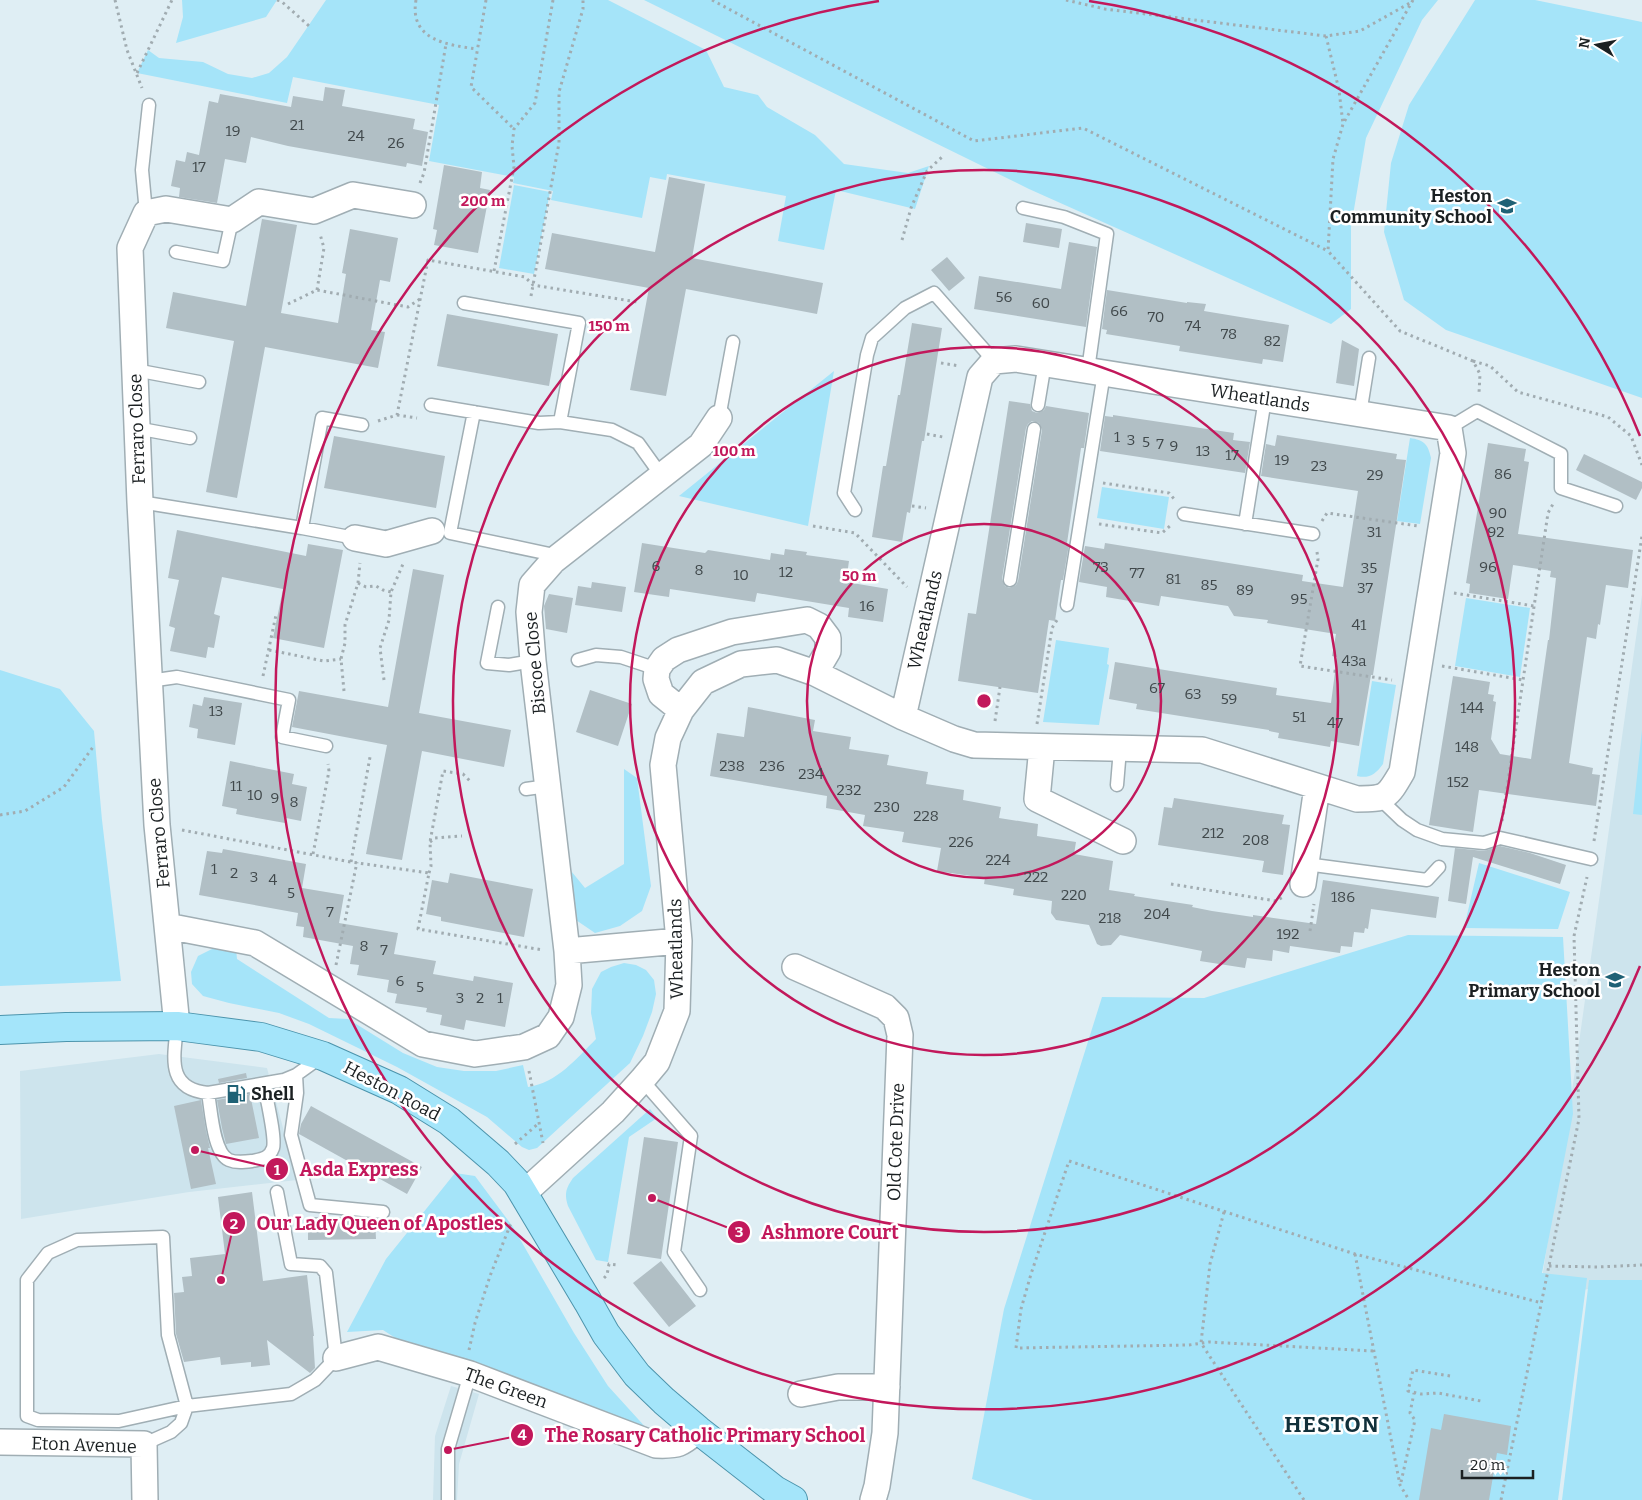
<svg xmlns="http://www.w3.org/2000/svg" width="1642" height="1500" font-family="Bitter,serif">
	<rect width="100%" height="100%" fill="#dfeef4"/>
	<path fill="#cde4ed" d="M1642 595V1283L1595 1288 1539 1297 1575 1071Z
		M159 1054 267 1068 297 1180 189 1192 21 1219 20 1071Z
		M451 1386 479 1394 459 1464 457 1500H433L435 1436Z"/>
	<path fill="#a5e4f9" d="M182 0H277L266 17 176 43 183 17Z
		M326 0H608L706 50 724 87 758 95 767 107 815 135 844 164 908 173 929 166 915 209 836 190 824 250 778 241 786 196 667 174 666 180 650 177 642 218 551 200 553 191 513 183 514 177 429 161 439 105 293 77 287 103 137 73 148 50 159 58 203 62 228 74 252 78 269 73 287 57Z
		M644 0H1438L1422 20 1366 138 1351 227V309L1331 324 1029 189Z
		M1475 0H1535L1642 22V398L1446 330 1404 300 1384 232 1391 163 1409 105Z
		M514 185 550 192 534 274 499 268Z
		M834 371 808 526 679 496Z
		M1410 438C1424 440 1428 444 1431 458L1420 524 1397 521Z
		M1102 487 1169 497 1164 529 1097 518Z
		M1466 598 1530 608 1520 677 1455 666Z
		M1056 640 1109 648 1107 664 1109 665 1099 725 1043 722Z
		M0 670 60 689 94 731 102 820 121 981 0 986Z
		M1372 681 1396 685 1383 764C1376 774 1369 779 1357 776Z
		M1642 730V815L1633 814Z
		M624 769 637 778 651 886 642 911 620 926 595 933 573 918 567 866 585 888 624 864Z
		M1479 863 1570 892 1558 929 1464 928Z
		M1408 935 1563 937 1573 1114 1542 1273 1587 1278 1558 1500H1033L972 1479 1004 1309 1102 997 1204 998Z
		M214 948 236 949 237 959 329 1018 348 1019 403 1053 437 1067 464 1071H496L523 1065 528 1087C557 1083 577 1058 596 1039L591 1013 592 989 601 972 611 967 624 963 636 965 646 970 654 980 656 994 652 1012 643 1036 630 1063 537 1148 529 1150 522 1147 487 1117 397 1067 309 1024 279 1013 229 1003 203 996 192 984 191 972 198 956Z
		M650 1109 657 1118 629 1137 608 1262 596 1260 568 1206C564 1194 566 1188 573 1178Z
		M455 1173 475 1176 513 1227 574 1333 608 1386 648 1430 400 1341 383 1330 347 1332 386 1259Z
		M1589 1280H1642V1500H1562Z"/>
	<path fill="#b1bfc5" fill-rule="evenodd" d="M325 87 345 90 342 106 415 119 413 129 428 132 422 166 407 163 406 167 288 146 251 137 246 163 225 159 217 203 179 197 180 188 171 186 176 160 185 162 187 152 199 155 209 101 218 103 220 94 291 107 293 96 323 101Z
		M444 165 482 172 480 188 490 190 478 253 434 245 437 230 433 229Z
		M669 177 705 184 692 258 823 283 817 314 686 289 666 396 630 390 649 288 545 269 552 233 655 252Z
		M262 219 297 225 281 313 338 323 346 274 342 273 350 229 398 238 390 282 380 280 371 330 385 332 378 368 265 347 237 498 206 492 234 341 166 328 173 292 246 306Z
		M1026 223 1062 229 1059 248 1023 242Z
		M1069 242 1097 247 1086 327 974 309 979 276 1061 289Z
		M947 257 965 278 949 291 931 270Z
		M1107 290 1187 303V302L1206 304 1204 311 1289 325 1283 362 1263 359 1262 364 1179 351 1180 346 1106 334 1107 330 1102 329Z
		M447 314 558 334 549 386 437 366Z
		M912 323 942 328 924 441H922L910 513 907 512 902 542 872 537 883 466H886L898 395H900Z
		M1342 340 1359 349 1354 386 1336 383Z
		M1009 401 1030 404 1032 411 1037 413 1044 410 1046 406 1089 413 1084 448H1081L1067 543 1069 544 1063 580H1061L1055 621 1049 620 1038 693 958 681 968 613 976 614ZM1032 421 1039 423 1042 430 1018 581 1016 585 1009 588 1005 586 1002 579 1026 428 1028 424Z
		M1113 415 1234 433 1233 440 1250 442 1245 473 1100 451 1105 416 1113 417Z
		M1277 435 1397 454 1396 459 1406 460 1376 656 1373 675H1371L1359 746 1331 741 1330 747 1278 738 1279 733 1269 731V730L1136 709 1137 704 1109 699 1115 662 1277 688 1276 695 1331 703 1337 657 1332 656 1336 634 1267 623 1268 620 1234 616 1228 606 1161 596 1159 606 1106 597 1107 587 1079 582 1085 546 1104 549 1105 543 1303 575 1302 581 1343 587 1358 491 1261 476 1266 444 1275 446Z
		M334 436 445 456 436 508 324 488Z
		M1488 443 1526 449 1524 461 1529 462 1518 534 1633 550 1628 588 1606 585 1600 625 1598 624 1596 639 1587 637 1569 763 1593 768 1592 774 1600 775 1596 806 1479 790 1473 832 1429 825 1453 676 1490 682 1488 694 1494 695 1493 701 1496 702 1491 739 1500 754 1531 759 1548 640H1549L1556 578 1550 577 1551 571 1513 565 1508 599 1469 593 1470 584 1466 583Z
		M1584 454 1642 482V488L1636 500 1576 470Z
		M177 530 306 556 308 544 343 550 324 648 273 638 283 589 222 577 214 614 220 616 214 648 208 647 206 658 170 651 175 628 169 626 179 580 168 578Z
		M642 543 705 553 708 550 770 560 771 553 784 555 785 549 807 552 806 555 849 561 846 582 888 589 883 622 848 617 849 608 757 593 755 602 670 589 669 597 634 592Z
		M413 569 444 575 419 713 511 730 504 767 422 751 402 860 366 854 387 745 292 727 299 691 388 707Z
		M592 582 626 587 622 612 575 605 578 586 591 588Z
		M549 594 573 598 567 633 546 629 544 606Z
		M590 690 632 704 618 746 576 732Z
		M204 697 242 703 235 745 197 738 198 729 189 727 193 704 202 706Z
		M748 707 815 720 813 731 851 737 849 749 889 755 887 765 928 772 926 784 964 790 963 800 1001 807 999 818 1038 824 1037 836 1076 842 1074 854 1113 861 1109 890 1135 894 1134 896 1193 905 1192 907 1212 911 1253 917V915L1316 924 1323 880 1439 897 1436 918 1371 909 1368 929 1365 928 1364 933 1354 932 1352 947 1341 946 1340 953 1290 946 1289 953 1273 950 1272 961 1247 958 1245 968 1200 961 1202 951 1120 935 1111 945 1101 946 1097 944 1089 925 1056 920 1051 913 1052 901 1013 895 1014 889 984 884 985 878 937 871 941 848 902 842 904 832 863 826 865 815 826 808 827 796 710 776 717 733 744 737Z
		M230 761 294 774 292 784 307 787 301 821 286 818 285 823 246 816 236 814 237 809 222 806Z
		M1174 798 1284 815 1282 824 1290 825 1283 875 1262 872 1264 861 1158 845 1164 807 1172 808Z
		M1500 846 1530 853 1566 865 1560 884 1473 857 1466 904 1448 901 1455 848 1484 851Z
		M223 849 306 864 302 888 344 895 339 923 398 933 394 954 436 961 433 974 473 981 474 976 513 983 505 1027 466 1020 464 1030 440 1025 442 1015 426 1012 427 1008 395 1003 397 994 387 992 389 980 357 975 359 965 350 964 353 946 303 937 304 927 296 926 298 913 199 895 207 851 222 853Z
		M450 873 533 889 524 937 441 921V917L426 914 432 880 448 883Z
		M246 1073 247 1078 219 1083 218 1079Z
		M250 1094 259 1138 226 1144 222 1128 217 1100Z
		M201 1100 206 1131 210 1148H208L216 1184 191 1189 174 1106Z
		M311 1106 422 1167 407 1194 299 1134 301 1124Z
		M644 1137 678 1142 661 1259 627 1254Z
		M252 1192 263 1281 307 1275 314 1336H313L315 1368 310 1373 267 1340 270 1365 251 1367V1362L221 1365 220 1357 184 1362 176 1334 174 1293 184 1292 182 1277 192 1276 190 1258 225 1254 218 1197Z
		M308 1217H345L375 1219 376 1239 308 1240Z
		M661 1261 696 1306 669 1327 633 1283Z
		M1444 1414 1511 1426 1507 1455 1497 1453 1489 1500H1419L1431 1428 1441 1430Z"/>
	<g fill="none" stroke-linecap="round" stroke-linejoin="round">
		<g stroke="#a0aeb4" stroke-width="15">
			<path id="lane" d="M1023 208 1064 217 1107 234 1088 370
				M146 213 142 170 149 105
				M176 252 223 261 232 220
				M464 303 579 323 560 422
				M135 370 199 382
				M431 405 539 423 560 422 612 430 638 443 661 475
				M1038 405 1045 363
				M474 412 450 533 559 556
				M1360 414 1369 358
				M719 418 733 342
				M136 428 190 438
				M1449 428 1477 411 1561 454V488L1616 506
				M140 502 302 528 322 418 362 425
				M855 510 844 493 867 355 872 338 905 308 934 293 994 361
				M1184 514 1313 534
				M1245 524 1265 399
				M302 528 355 538
				M1010 580 1034 429
				M1067 605 1104 373
				M498 607 487 663 509 665 533 661
				M578 660 596 655 621 657 657 669
				M149 681 177 677 289 700 282 737 326 746
				M1117 785 1120 749
				M526 789 548 786
				M1380 799 1402 820 1417 830 1442 839 1484 843 1500 838 1591 859
				M1306 864 1427 880 1439 867
				M177 1026C174 1057 166 1089 208 1093L284 1080 296 1075 321 1057
				M296 1075 297 1093 291 1135 310 1205 383 1212
				M642 1080 691 1136 674 1252 700 1290
				M208 1093C211 1109 213 1153 229 1160 236 1163 244 1162 252 1161 261 1159 269 1159 273 1148 276 1137 266 1097 264 1084
				M144 1444 171 1432 181 1423 187 1406 168 1335 163 1237 77 1240 48 1253 27 1280V1416L38 1420 119 1421 187 1406 291 1394 315 1380 336 1358 326 1273 320 1266 291 1264 277 1192
				M448 1500V1449L470 1374"/>
		</g>
		<g stroke="#a0aeb4" stroke-width="28">
			<path id="street" d="M355 538 386 544 432 531
				M681 710 661 694 656 679 657 669 664 659 678 650 732 632 807 620 819 626 828 638V651L815 673
				M1042 747 1037 799 1123 841
				M1303 884 1317 787
				M167 926 255 943 423 1044 475 1054 524 1047 548 1036 561 1017 569 985 567 951 533 661 529 612 532 585 553 561 701 445 719 418
				M567 951 679 941
				M795 967 885 1007 896 1018 900 1035 885 1433 877 1486 873 1500
				M177 1026 157 825 140 502 130 248 146 213 166 209 232 220 259 202 314 211 353 195 413 205
				M524 1193 613 1112 642 1080 657 1062 677 1011 679 941 663 765 668 738 681 710 703 682 741 664 777 660 815 673 903 717 954 739 974 745 1202 750 1357 799C1386 799 1387 798 1402 772L1453 453 1449 428 1016 359 994 361 980 377 903 717
				M336 1358 378 1347 470 1374 656 1445C679 1446 681 1444 698 1430
				M801 1394 838 1387H887
				M0 1442 144 1444 145 1500"/>
		</g>
		<g stroke="#4c94ac" stroke-width="30">
			<path id="primary" d="M0 1030 66 1027 177 1026 261 1037 323 1056 399 1090 449 1121 498 1163 517 1183 588 1302 606 1334 637 1375 664 1401 698 1430 775 1490 793 1500"/>
		</g>
		<path stroke="#a1acb1" stroke-width="3" stroke-dasharray="2.5 4" stroke-linecap="butt" d="M115 0 127 50 142 88
			M277 0 281 1 309 26
			M416 0C409 40 447 45 477 49
			M486 0 471 87 514 129
			M712 0 974 141 1083 128 1328 251
			M1066 0 1105 9 1326 36 1360 31 1410 3
			M1413 0 1343 124 1333 159 1328 251 1400 331 1473 361 1480 374 1479 393
			M1326 36 1339 90 1343 124
			M137 73 172 0
			M420 183 424 173 446 44
			M902 240 911 208 927 171 943 156
			M494 271 514 167 512 146 514 129 535 103 553 0
			M317 290 324 248 320 234
			M531 296 559 143V92L583 9V0
			M288 304 317 290 408 307 420 299
			M1473 361 1490 366 1518 392 1608 417 1631 436 1642 465
			M941 363 960 366
			M397 415 417 418
			M378 421 397 415 428 260 525 277 533 285 637 302
			M927 434 943 437
			M1103 483 1169 493 1175 500
			M912 506 926 508
			M1322 521 1327 513 1418 526
			M1099 524 1162 533 1171 525
			M813 526 855 533 907 587
			M1317 552 1318 559 1300 666 1392 680
			M358 583 366 587 376 586 383 590 391 592
			M1454 593 1534 606
			M269 650 324 661 341 659
			M1442 666 1523 680
			M263 676 276 615
			M384 680 380 648 389 620 391 592 403 564
			M344 691 341 659 345 643V625L358 583 360 563
			M995 721 1000 687
			M1037 724 1052 628 1057 620
			M0 815 25 811 64 787 93 747
			M1502 821 1548 513 1553 504
			M182 830 351 862 429 873 418 929 543 950
			M1594 841 1642 536
			M430 842 435 838 462 836
			M313 854 329 771 328 764
			M351 862 370 757
			M429 873 431 866 430 842 443 771 463 774 471 782
			M1171 884 1276 901 1283 897
			M1310 931 1314 904
			M336 965 357 862
			M529 1071 543 1143
			M515 1144 539 1123
			M1224 1212 1210 1264 1201 1343 1304 1500
			M1355 1254 1400 1485 1409 1500
			M1549 1266 1597 1267 1642 1265
			M604 1278 607 1275 609 1264 618 1265
			M469 1350 475 1323 490 1276 511 1223
			M1373 1351 1209 1342 1189 1345 1016 1348 1021 1309 1031 1274 1069 1161 1355 1254 1542 1303
			M1450 1376 1413 1370 1408 1391 1421 1394 1438 1393 1481 1401
			M1401 1482 1415 1420 1410 1413 1414 1393
			M1501 1500 1579 1119 1574 936 1587 877"/>
		<use href="#lane" stroke="#fff" stroke-width="12"/>
		<use href="#street" stroke="#fff" stroke-width="25"/>
		<use href="#primary" stroke="#a4e5fa" stroke-width="28"/>
	</g>
	<g fill="none" stroke="#c2185b" stroke-width="2.5">
		<circle cx="984" cy="701" r="177"/>
		<circle cx="984" cy="701" r="354"/>
		<circle cx="984" cy="701" r="531"/>
		<path d="M1640 966A708 708 0 1 1 879 1M1089 1A708 708 0 0 1 1640 436"/>
	</g>
	<defs>
		<g id="school-bare" transform="scale(1.5)"><path d="M0-5L7-2L0 1L-7-2ZM-4 1L0 2.5L4 1V4Q0 6-4 4Z" fill="#1f6175" stroke="#fff" stroke-width="2.5" paint-order="stroke"/></g>
		<g id="fuel-bare" transform="scale(1.5)"><path d="M-5.5-6h7V0h2V4h1.3V-2.5L3-4.5l.8-.8L6-3V5H2.5V1h-1V6h-7ZM-4.2-4.7v3.2H.2V-4.7Z" fill="#1f6175" stroke="#fff" stroke-width="2.5" paint-order="stroke"/></g>
	</defs>
	<g fill-rule="evenodd">
		<use href="#school-bare" x="1507" y="206"/>
		<use href="#school-bare" x="1615" y="980"/>
		<use href="#fuel-bare" x="236" y="1094"/>
	</g>
	<g text-anchor="middle" dominant-baseline="central" stroke-width="5" stroke-linejoin="round" paint-order="stroke">
		<g font-size="15" fill="#40484b">
			<text x="297" y="125">21</text>
			<text x="233" y="131">19</text>
			<text x="356" y="136">24</text>
			<text x="396" y="143">26</text>
			<text x="199" y="167">17</text>
			<text x="1004" y="297">56</text>
			<text x="1041" y="303">60</text>
			<text x="1119" y="311">66</text>
			<text x="1156" y="317">70</text>
			<text x="1193" y="326">74</text>
			<text x="1229" y="334">78</text>
			<text x="1272" y="341">82</text>
			<text x="1117" y="437">1</text>
			<text x="1131" y="440">3</text>
			<text x="1146" y="442">5</text>
			<text x="1160" y="444">7</text>
			<text x="1174" y="446">9</text>
			<text x="1203" y="451">13</text>
			<text x="1232" y="455">17</text>
			<text x="1282" y="460">19</text>
			<text x="1319" y="466">23</text>
			<text x="1503" y="474">86</text>
			<text x="1375" y="475">29</text>
			<text x="1498" y="513">90</text>
			<text x="1374" y="532">31</text>
			<text x="1496" y="532">92</text>
			<text x="656" y="566">6</text>
			<text x="1101" y="567">73</text>
			<text x="1488" y="567">96</text>
			<text x="1369" y="568">35</text>
			<text x="699" y="570">8</text>
			<text x="786" y="572">12</text>
			<text x="1137" y="573">77</text>
			<text x="741" y="575">10</text>
			<text x="1173" y="579">81</text>
			<text x="1209" y="585">85</text>
			<text x="1365" y="588">37</text>
			<text x="1245" y="590">89</text>
			<text x="1299" y="599">95</text>
			<text x="867" y="606">16</text>
			<text x="1359" y="625">41</text>
			<text x="1354" y="661">43a</text>
			<text x="1157" y="688">67</text>
			<text x="1193" y="694">63</text>
			<text x="1229" y="699">59</text>
			<text x="1472" y="708">144</text>
			<text x="216" y="711">13</text>
			<text x="1299" y="717">51</text>
			<text x="1335" y="723">47</text>
			<text x="1467" y="747">148</text>
			<text x="732" y="766">238</text>
			<text x="772" y="766">236</text>
			<text x="811" y="774">234</text>
			<text x="1458" y="782">152</text>
			<text x="236" y="786">11</text>
			<text x="849" y="790">232</text>
			<text x="255" y="795">10</text>
			<text x="275" y="798">9</text>
			<text x="294" y="802">8</text>
			<text x="887" y="807">230</text>
			<text x="926" y="816">228</text>
			<text x="1213" y="833">212</text>
			<text x="1256" y="840">208</text>
			<text x="961" y="842">226</text>
			<text x="998" y="860">224</text>
			<text x="214" y="869">1</text>
			<text x="234" y="873">2</text>
			<text x="254" y="877">3</text>
			<text x="1036" y="877">222</text>
			<text x="273" y="880">4</text>
			<text x="291" y="893">5</text>
			<text x="1074" y="895">220</text>
			<text x="1343" y="897">186</text>
			<text x="330" y="912">7</text>
			<text x="1157" y="914">204</text>
			<text x="1110" y="918">218</text>
			<text x="1288" y="934">192</text>
			<text x="364" y="946">8</text>
			<text x="384" y="950">7</text>
			<text x="400" y="981">6</text>
			<text x="420" y="987">5</text>
			<text x="460" y="998">3</text>
			<text x="480" y="998">2</text>
			<text x="500" y="998">1</text>
		</g>
		<g font-size="18" font-weight="bold" fill="#1b2022" stroke="#fff" text-anchor="end">
			<text x="1492" y="196">Heston<tspan x="1492" dy="21">Community School</tspan></text>
			<text x="1600" y="970">Heston<tspan x="1600" dy="21">Primary School</tspan></text>
			<text x="251" y="1094" text-anchor="start">Shell</text>
		</g>
		<g font-size="18" fill="#1b2022" stroke="#fff">
			<text transform="translate(1260 398) rotate(9)">Wheatlands</text>
			<text transform="translate(137 429) rotate(-92)">Ferraro Close</text>
			<text transform="translate(925 620) rotate(-77)">Wheatlands</text>
			<text transform="translate(535 663) rotate(-95)">Biscoe Close</text>
			<text transform="translate(159 833) rotate(-95)">Ferraro Close</text>
			<text transform="translate(676 949) rotate(-91)">Wheatlands</text>
			<text transform="translate(392 1091) rotate(28)">Heston Road</text>
			<text transform="translate(896 1142) rotate(-88)">Old Cote Drive</text>
			<text transform="translate(506 1388) rotate(20)">The Green</text>
			<text transform="translate(84 1445) rotate(2)">Eton Avenue</text>
		</g>
		<g font-size="22" font-weight="bold" letter-spacing="1" fill="#11303a" stroke="#fff">
			<text x="1332" y="1424">HESTON</text>
		</g>
	</g>
	<circle cx="984" cy="701" r="8" fill="#c2185b" stroke="#fff" stroke-width="2.5"/>
	<g font-size="15" text-anchor="middle" font-weight="bold" fill="#c2185b" stroke="#fff" stroke-width="5" stroke-linejoin="round" paint-order="stroke">
		<text x="483" y="206">200 m</text>
		<text x="609" y="331">150 m</text>
		<text x="734" y="456">100 m</text>
		<text x="859" y="581">50 m</text>
	</g>
	<path fill="none" stroke="#c2185b" stroke-width="2" d="M195 1150L277 1169M221 1280L234 1223M652 1198L739 1232M448 1450L522 1435"/>
	<g fill="#c2185b" stroke="#fff" stroke-width="2">
		<circle cx="195" cy="1150" r="5"/>
		<circle cx="221" cy="1280" r="5"/>
		<circle cx="652" cy="1198" r="5"/>
		<circle cx="448" cy="1450" r="5"/>
		<circle cx="277" cy="1169" r="12"/>
		<circle cx="234" cy="1223" r="12"/>
		<circle cx="739" cy="1232" r="12"/>
		<circle cx="522" cy="1435" r="12"/>
	</g>
	<g font-size="15" text-anchor="middle" font-weight="bold" fill="#fff">
		<text x="277" y="1175">1</text>
		<text x="234" y="1229">2</text>
		<text x="739" y="1237">3</text>
		<text x="522" y="1440">4</text>
	</g>
	<g font-size="19" text-anchor="middle" font-weight="bold" fill="#c2185b" stroke="#fff" stroke-width="5" stroke-linejoin="round" paint-order="stroke">
		<text x="359" y="1176">Asda Express</text>
		<text x="380" y="1230">Our Lady Queen of Apostles</text>
		<text x="830" y="1239">Ashmore Court</text>
		<text x="705" y="1442">The Rosary Catholic Primary School</text>
	</g>
	<g transform="translate(1597 45) rotate(280)" stroke="#ffffff" stroke-width="4" paint-order="stroke">
	<path d="M0-4L9 19L0 12L-9 19Z" fill="#1b2022"/>
	<text y="-8" font-size="14" font-weight="bold" text-anchor="middle" fill="#1b2022">N</text>
	</g>
	<path d="M1462 1470v8h71v-8" fill="none" stroke="#1b2022" stroke-width="2.5"/>
	<text x="1470" y="1470" font-size="15" fill="#1b2022" stroke="#ffffff" stroke-width="4" paint-order="stroke">20 m</text>
</svg>
